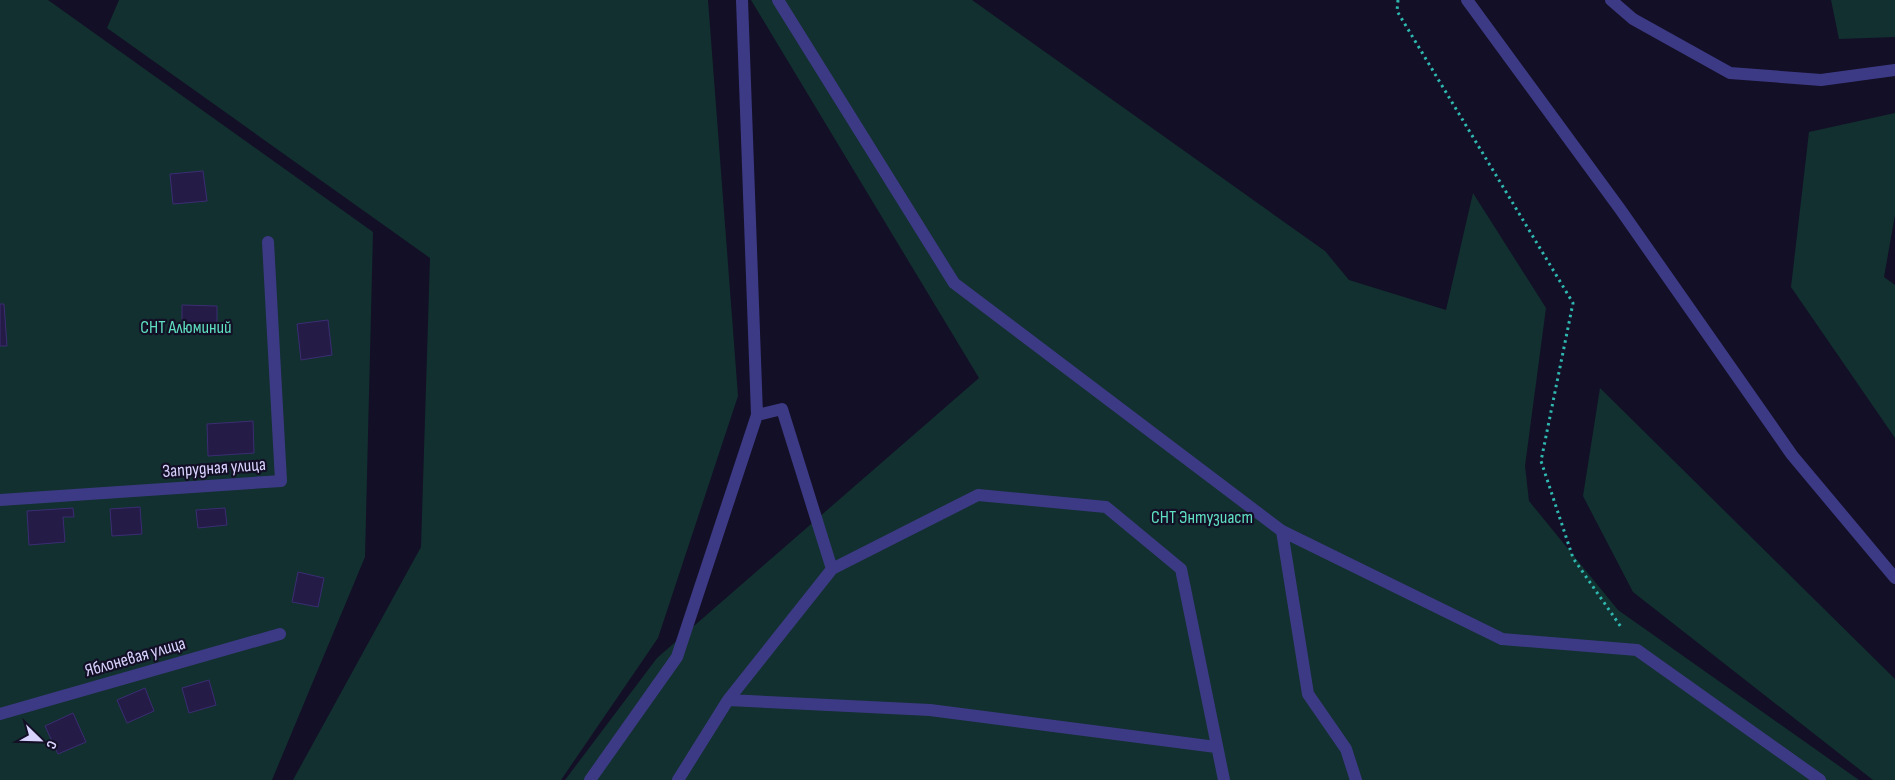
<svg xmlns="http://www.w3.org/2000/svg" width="1895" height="780" font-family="'Sofia Sans Condensed',sans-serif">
	<rect width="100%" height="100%" fill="#130f26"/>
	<path fill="#12302f" d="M0 0H48L373 232 365 557 272 780H0Z
		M119 0H708L738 396 658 638 561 780H293L421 547 430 258 107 28Z
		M751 0H972L1325 251 1349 280 1446 310 1473 193 1546 308 1525 466 1529 501 1618 610 1859 780H565L657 658 979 378Z
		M1831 0H1895V37L1839 39Z
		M1895 113V215L1884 277 1895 285V438L1791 287 1809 132Z
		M1600 388 1895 679V780H1873L1633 592 1583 496Z"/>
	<path fill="#241b47" stroke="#3b2d73" d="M203 171 207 201 173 204 170 174Z
		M0 304H4L7 346H0Z
		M182 305 217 306V333H182Z
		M328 320 332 355 301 360 297 324Z
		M253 421 254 453 208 456 207 424Z
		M140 507 142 534 112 536 110 509Z
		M73 508 74 517H63L65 542 29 545 27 511Z
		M225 508 227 525 198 528 196 510Z
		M298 572 324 578 318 607 292 602Z
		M209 680 216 705 189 713 182 688Z
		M145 688 154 711 127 723 117 700Z
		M73 713 86 742 58 754 45 726Z"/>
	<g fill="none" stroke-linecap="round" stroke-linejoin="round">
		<path stroke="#2fb8b0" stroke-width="3" stroke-dasharray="2.5 4" stroke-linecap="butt" d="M1398 0 1397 11 1573 303 1541 461 1573 558 1621 627"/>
		<path stroke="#3d3a85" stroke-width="12" d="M778 0 954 283 1282 531 1502 639 1637 650 1820 780
			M1467 0 1620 209 1792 455 1895 578
			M1611 0 1633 19 1730 73 1821 80 1895 70
			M757 415 782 409 832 569
			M0 500 281 481 268 242
			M1282 531 1308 694 1346 749 1356 780
			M728 700 930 710 1216 747
			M0 714 280 634
			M590 780 677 657 757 415 742 0
			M678 780 728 700 832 569 978 495 1106 507 1181 569 1224 780"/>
	</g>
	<g text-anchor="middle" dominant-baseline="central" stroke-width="4.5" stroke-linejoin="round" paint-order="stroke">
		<g font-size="18" fill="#5fe0c0" stroke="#130f26">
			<text x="186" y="327">СНТ Алюминий</text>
			<text x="1202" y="517">СНТ Энтузиаст</text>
		</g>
		<g font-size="18" fill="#d9d4ff" stroke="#130f26">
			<text transform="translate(214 468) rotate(-4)">Запрудная улица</text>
			<text transform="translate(135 657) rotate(-16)">Яблоневая улица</text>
		</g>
	</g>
	<g transform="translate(40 740) rotate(113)" stroke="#130f26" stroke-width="4" paint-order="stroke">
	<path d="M0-4L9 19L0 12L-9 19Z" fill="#d9d4ff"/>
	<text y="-8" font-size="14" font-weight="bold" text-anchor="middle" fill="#d9d4ff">С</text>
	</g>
</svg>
